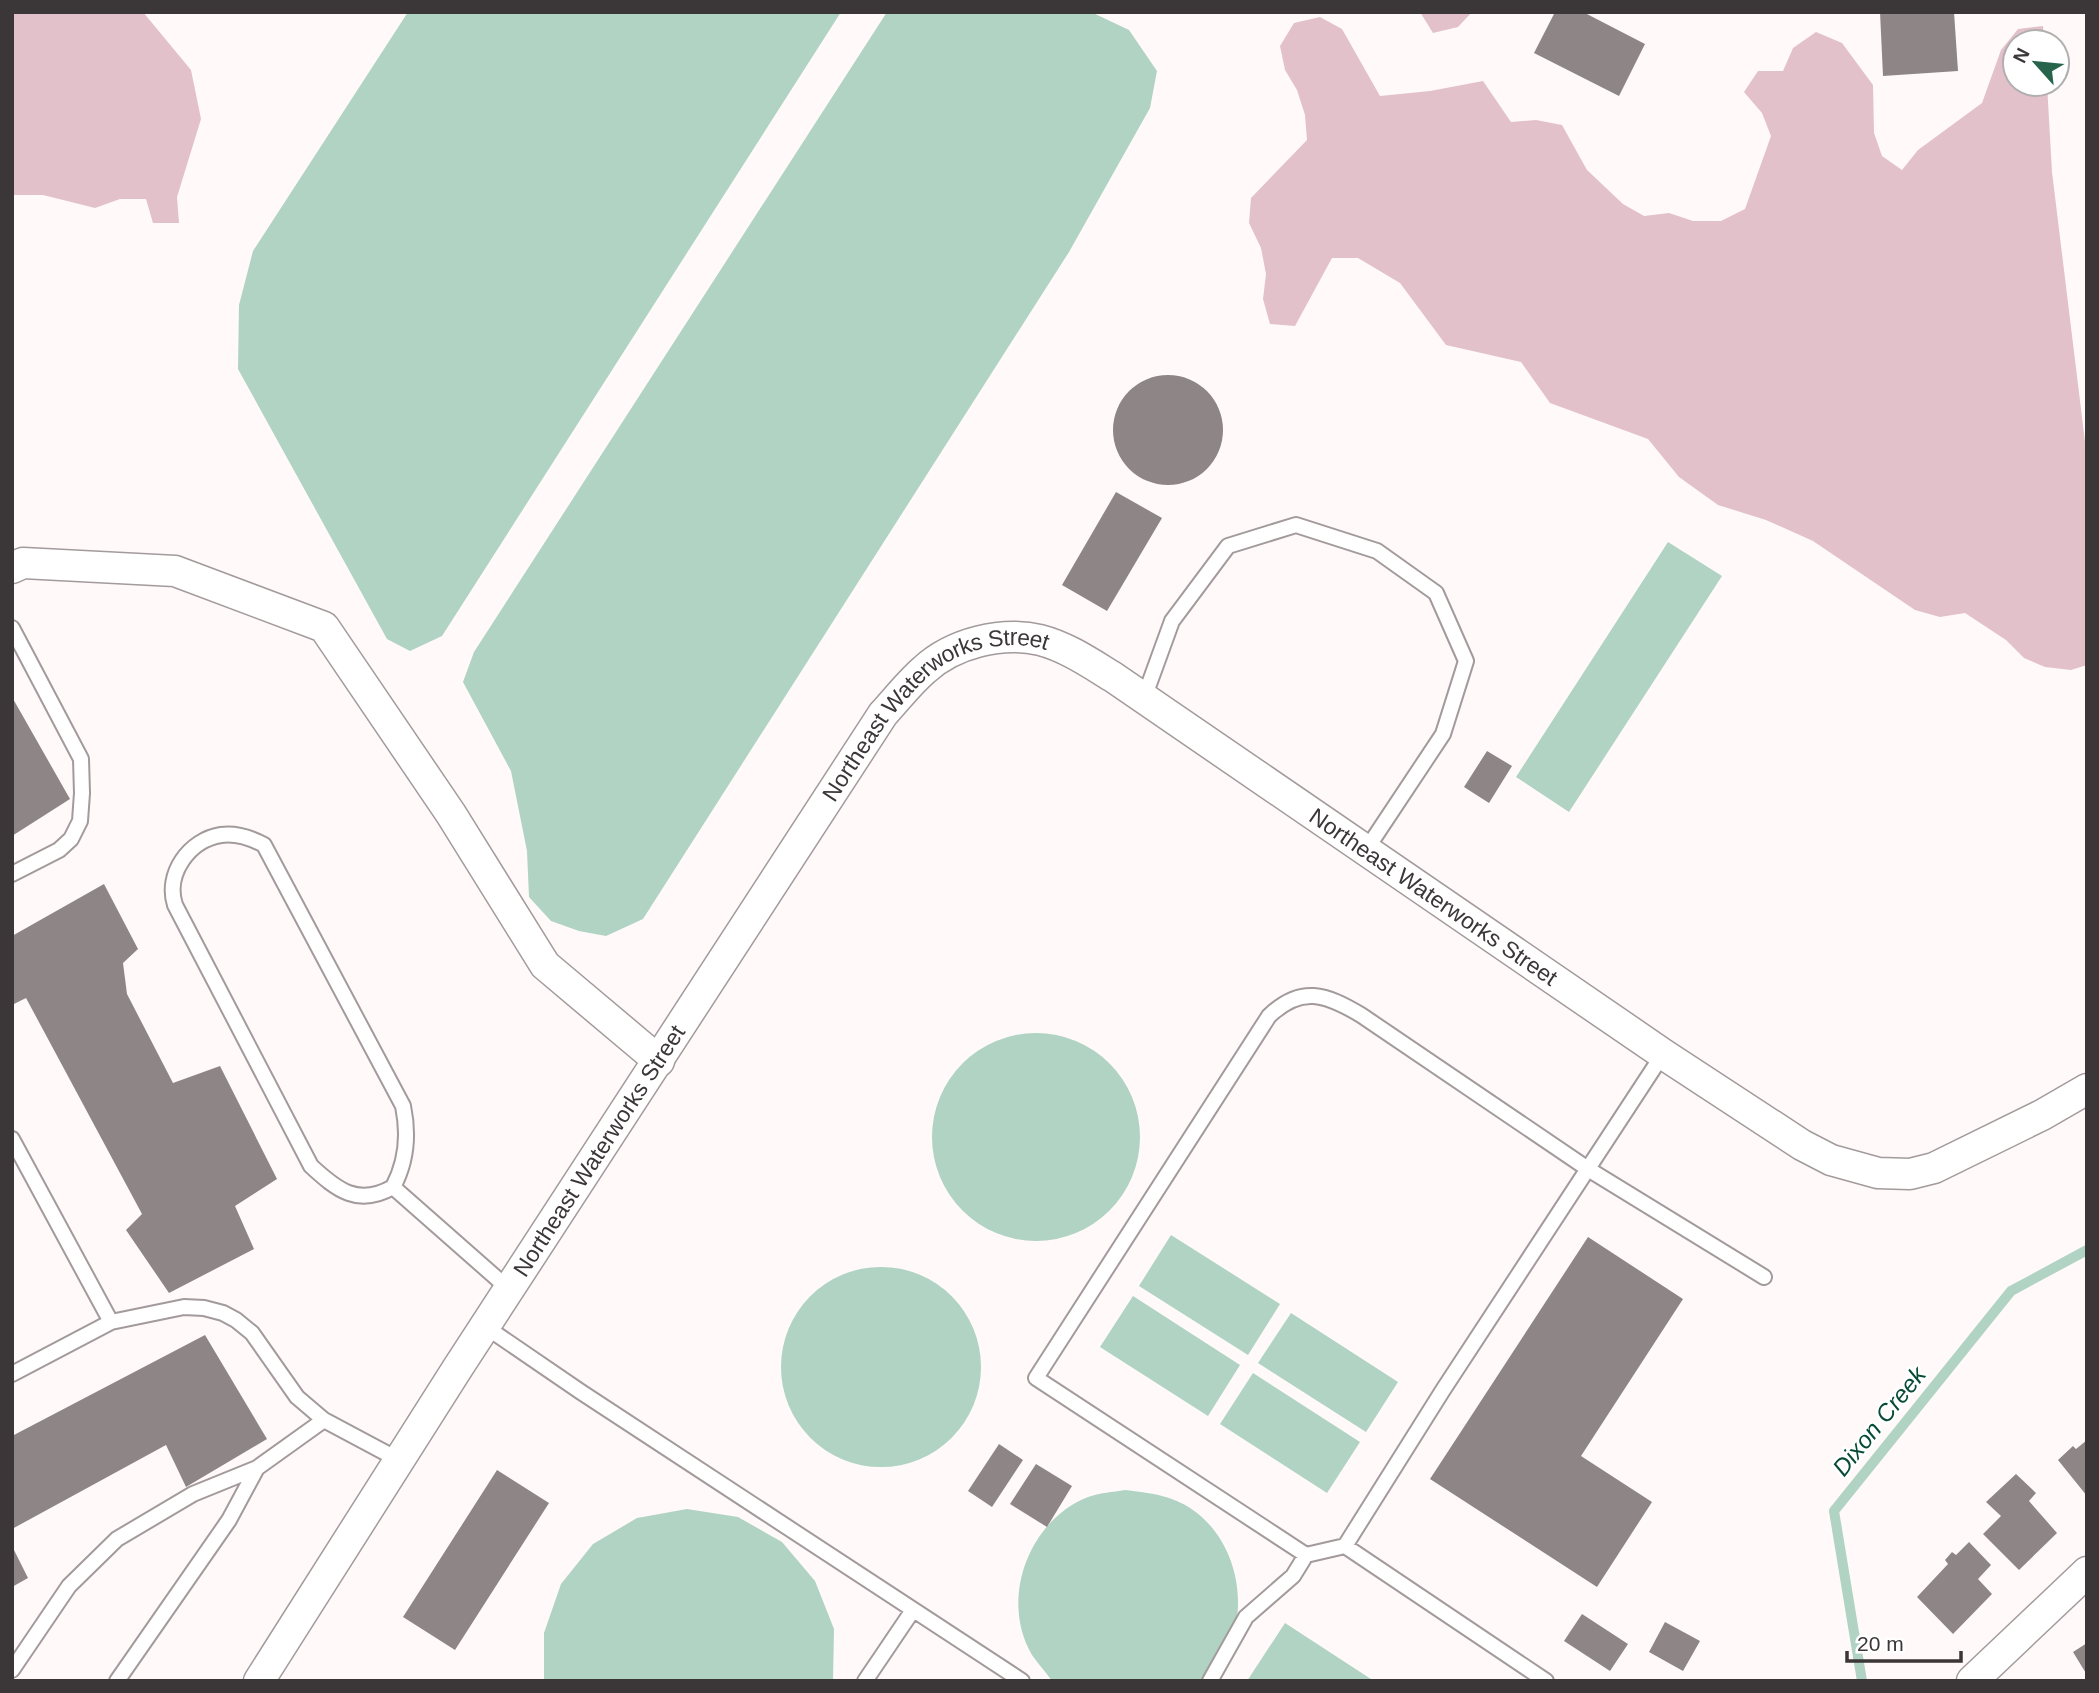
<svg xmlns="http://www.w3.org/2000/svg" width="2099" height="1693" font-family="Arial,sans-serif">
	<rect width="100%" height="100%" fill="#fff9fa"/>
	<path fill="#e2c1cb" d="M12 12H143L191 70 201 119 177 197 179 223H153L146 199H120L95 208 43 195H12Z
		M1420 12H1472L1458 27 1433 33Z
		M1320 17 1342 29 1380 96 1430 91 1483 81 1511 122 1536 120 1562 125 1587 170 1623 204 1644 216 1669 213 1693 221H1721L1745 209 1771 136 1762 113 1744 92 1758 71H1783L1793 48 1816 32 1842 43 1873 85 1874 133 1882 156 1902 170 1918 150 1982 103 2001 50 2018 29 2043 26 2044 42H2015V84H2047L2052 172 2087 458V665L2071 670 2045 667 2024 658 2006 640 1965 613 1940 617 1915 610 1813 541 1766 520 1718 505 1679 477 1648 439 1550 403 1521 362 1446 345 1400 283 1358 258H1332L1295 326 1270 324 1263 299 1266 274 1261 248 1249 223 1251 198 1307 140 1305 115 1297 90 1285 70 1280 46 1294 23Z"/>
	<path fill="#b0d3c3" d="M408 12H841L442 636 410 651 387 639 238 369 239 305 253 251Z
		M887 12H1091L1129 30 1157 71 1150 108 1069 252 643 919 606 936 579 931 551 921 529 897 527 851 511 771 463 682 474 652Z
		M1668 542 1722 576 1569 812 1516 777Z
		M932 1137a104 104 0 1 1 208 0a104 104 0 1 1-208 0Z
		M1171 1235 1280 1304 1248 1355 1139 1286Z
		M781 1367a100 100 0 1 1 200 0a100 100 0 1 1-200 0Z
		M1133 1296 1240 1365 1208 1416 1100 1347Z
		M1291 1313 1398 1382 1366 1432 1258 1363Z
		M1253 1373 1360 1442 1327 1493 1220 1424Z
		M1125 1490C1151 1493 1176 1496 1197 1513 1247 1552 1254 1640 1203 1681H1052C1046 1672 1038 1664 1032 1655 999 1599 1029 1520 1088 1497 1099 1493 1113 1492 1125 1490Z
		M687 1509 738 1517 782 1542 815 1581 834 1629 833 1681H544V1633L561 1584 593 1544 637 1518Z
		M1285 1623 1374 1681H1247Z"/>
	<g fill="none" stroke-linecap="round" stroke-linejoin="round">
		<path stroke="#b0d3c3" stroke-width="10" d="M1862 1681 1834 1511 2011 1291 2087 1250"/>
	</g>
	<path fill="#8e8587" d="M1555 12H1583L1645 44 1619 96 1534 53Z
		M1880 12H1954L1958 71 1883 76Z
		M1113 430a55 55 0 1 1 110 0a55 55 0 1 1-110 0Z
		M1116 492 1162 518 1107 611 1062 585Z
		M12 697 70 799 12 836Z
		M1487 751 1512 766 1489 803 1464 787Z
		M104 884 138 949 123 963 127 994 173 1083 220 1066 277 1179 235 1206 254 1249 169 1293 126 1230 142 1214 26 998 12 1005V936Z
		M1588 1237 1683 1299 1581 1456 1652 1502 1597 1587 1430 1479Z
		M205 1335 267 1439 186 1487 166 1445 12 1529V1436Z
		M2087 1440V1496L2058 1460 2073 1446 2076 1449Z
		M999 1444 1023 1460 992 1507 968 1491Z
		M1036 1464 1072 1486 1047 1527 1010 1504Z
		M497 1470 549 1503 455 1650 403 1617Z
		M2016 1474 2036 1493 2029 1501 2057 1533 2019 1570 1983 1534 2001 1516 1986 1502Z
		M1969 1542 1991 1565 1978 1579 1992 1594 1953 1634 1917 1597 1948 1564 1945 1560 1952 1552 1956 1555Z
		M12 1546 28 1578 12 1587Z
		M1582 1614 1628 1644 1610 1671 1564 1641Z
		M1665 1622 1700 1641 1683 1671 1649 1652Z
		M2087 1643V1675L2073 1652Z"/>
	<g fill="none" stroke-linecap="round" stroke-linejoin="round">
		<g stroke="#a39a9c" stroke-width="18">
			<path id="service" d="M12 628 81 759 82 793 80 821 71 839 59 850 12 874
				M1144 698 1172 621 1228 546 1296 525 1377 551 1436 593 1466 661 1443 734 1366 850
				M12 1139 111 1322
				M393 1187C407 1161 409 1135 403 1106L264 845C251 838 236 833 221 835 189 840 165 874 175 905L311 1166C337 1190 358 1207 393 1187L510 1290
				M486 1327 581 1392 1022 1681
				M12 1374 111 1322 184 1307 204 1308 223 1313 236 1320 252 1333 297 1397 324 1420 399 1460
				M1345 1546 1443 1390 1663 1054
				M12 1670 69 1586 117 1539 193 1494 257 1468 324 1420
				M117 1681 229 1520 257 1468
				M865 1681 913 1610
				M1210 1681 1246 1617 1293 1576 1306 1555
				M1546 1681 1345 1546 1306 1555 1036 1378 1269 1016C1301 985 1326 994 1361 1015L1588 1169 1764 1277"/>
		</g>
		<g stroke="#a39a9c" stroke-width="33">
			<g id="minor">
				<path d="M12 568 23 563 175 571 324 627 451 814 545 965 659 1061"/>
				<path id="s1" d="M259 1681 457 1369 883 714C896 700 909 683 924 670 953 643 1002 631 1040 640 1067 647 1090 663 1113 677L1663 1054 1802 1145 1831 1160 1878 1173 1910 1174 1934 1168 2042 1115 2087 1089"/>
				<path d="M1972 1681 2087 1572"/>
			</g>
		</g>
		<use href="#service" stroke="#fff" stroke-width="14"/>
		<use href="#minor" stroke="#fff" stroke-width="30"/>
	</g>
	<g text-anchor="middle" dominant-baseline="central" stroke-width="5" stroke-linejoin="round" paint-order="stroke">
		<g font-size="23" fill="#3b3738" stroke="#fff">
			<text stroke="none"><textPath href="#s1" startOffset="1197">Northeast Waterworks Street</textPath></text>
			<text stroke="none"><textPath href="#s1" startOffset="1806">Northeast Waterworks Street</textPath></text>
			<text stroke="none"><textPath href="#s1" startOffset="630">Northeast Waterworks Street</textPath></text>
		</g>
		<g font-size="24" font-style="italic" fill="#074b36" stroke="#fff">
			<text transform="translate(1879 1421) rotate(-51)">Dixon Creek</text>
		</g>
	</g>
	<rect width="2099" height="1693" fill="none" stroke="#3b3738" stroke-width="28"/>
	<g transform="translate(2036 63) rotate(297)"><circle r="33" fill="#ffffff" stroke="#b1afaf" stroke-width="2"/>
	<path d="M0-5L12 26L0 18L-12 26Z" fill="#28634c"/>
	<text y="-10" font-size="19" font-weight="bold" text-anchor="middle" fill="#3b3738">N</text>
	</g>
	<path d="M1847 1651v10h114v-10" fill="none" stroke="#3b3738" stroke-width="3.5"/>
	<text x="1857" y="1651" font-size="21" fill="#3b3738" stroke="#ffffff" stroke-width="5" paint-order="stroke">20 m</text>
</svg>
